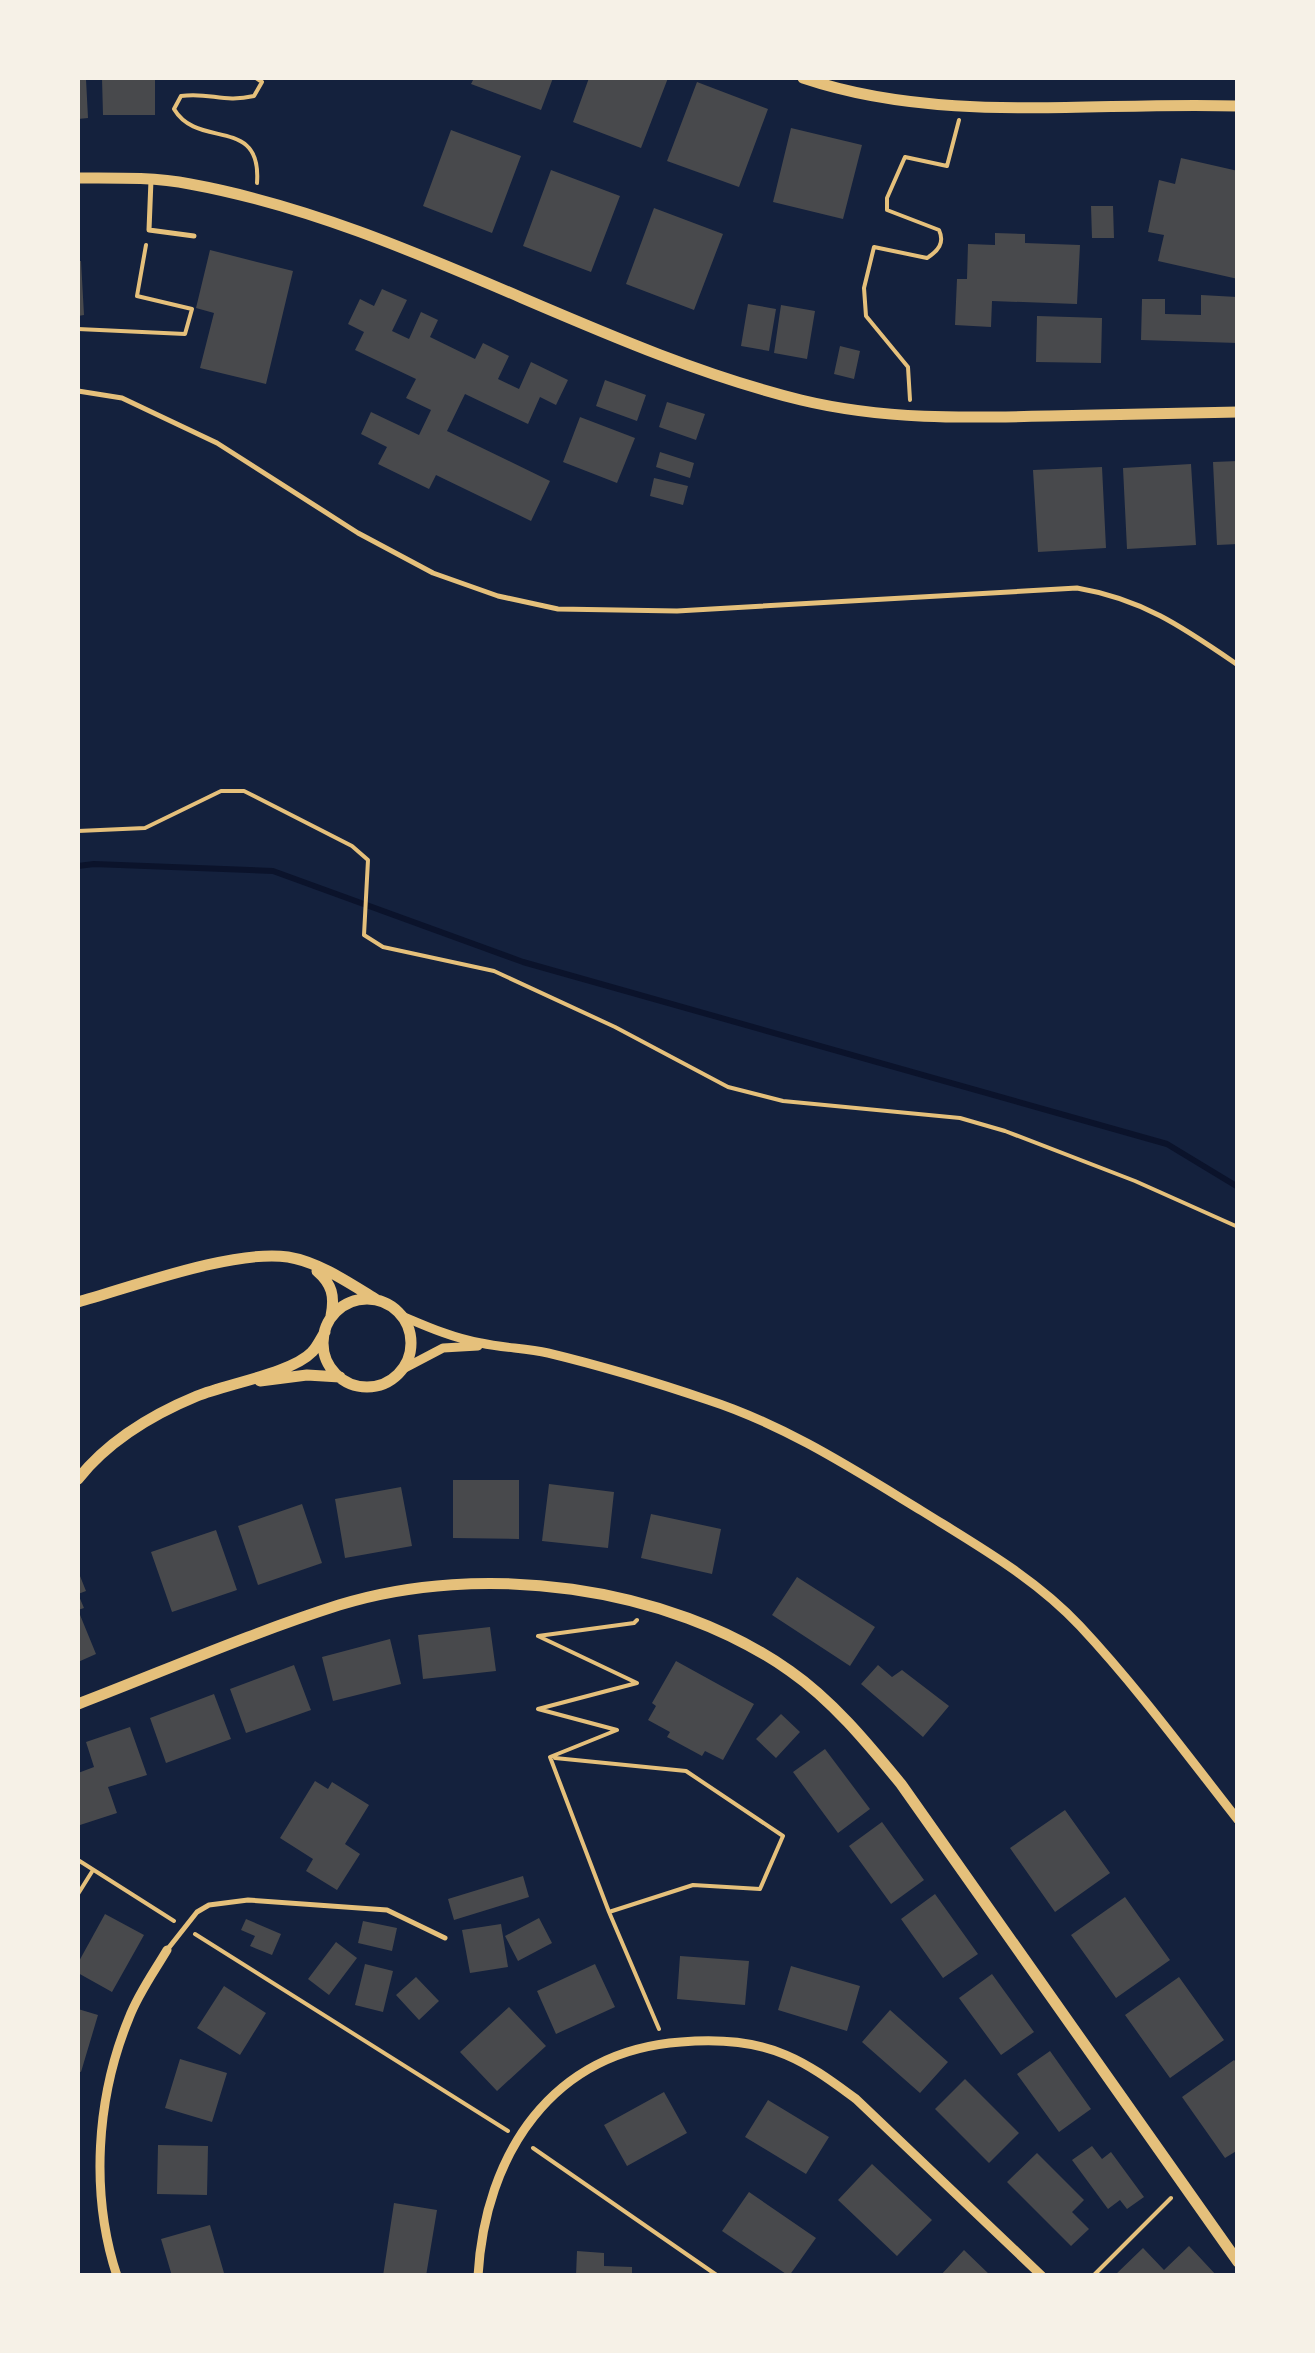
<svg xmlns="http://www.w3.org/2000/svg" width="1315" height="2353" font-family="Manrope,sans-serif">
	<rect width="100%" height="100%" fill="#14213d"/>
	<g fill="none" stroke-linecap="round" stroke-linejoin="round">
		<path stroke="#0b132b" stroke-width="6" d="M78 866 94 864 273 871 523 962 1167 1144 1238 1187"/>
	</g>
	<path fill="#48494c" d="M102 78H155V115H103Z
		M474 78H553L541 110 471 84Z
		M589 78H668L641 148 573 122Z
		M86 79 88 118 78 119V80Z
		M697 82 768 109 739 187 667 161Z
		M791 128 862 145 843 219 773 202Z
		M451 130 521 156 492 233 423 206Z
		M1181 158 1238 171V279L1158 261 1164 235 1148 232 1159 180 1175 184Z
		M551 170 620 196 591 272 523 246Z
		M1091 206H1113L1114 238H1092Z
		M654 208 723 234 694 310 626 284Z
		M995 233 1025 234V243L1080 245 1077 304 992 301 991 327 955 325 957 279H967L968 244 995 245Z
		M210 250 293 271 266 384 200 368 214 313 196 308Z
		M78 261H81L84 315 78 316Z
		M382 289 407 300 392 331 409 339 421 312 438 320 430 337 475 359 483 343 509 356 498 379 519 389 531 362 568 380 556 405 540 397 528 424 465 394 447 431 550 481 531 521 436 475 429 489 378 464 387 447 361 434 371 412 419 435 431 410 406 398 416 379 355 350 364 332 348 324 360 299 374 306Z
		M1201 295 1237 297 1238 343 1141 340 1142 299H1165V314L1201 315Z
		M748 304 776 309 769 351 741 346Z
		M781 305 815 311 807 359 774 353Z
		M1037 316 1102 318 1101 363 1036 362Z
		M840 346 860 351 854 379 834 374Z
		M605 380 646 395 637 421 596 406Z
		M667 402 705 414 696 440 659 427Z
		M580 417 635 438 617 483 563 462Z
		M660 452 694 463 690 478 656 467Z
		M1238 461V544L1217 545 1213 462Z
		M1191 464 1196 545 1127 549 1123 468Z
		M1102 467 1106 548 1038 552 1033 470Z
		M654 478 688 486 683 505 650 496Z
		M453 1480H519V1539L453 1538Z
		M549 1484 614 1492 608 1548 542 1541Z
		M401 1487 412 1546 345 1558 335 1499Z
		M302 1504 322 1563 258 1585 238 1526Z
		M651 1514 721 1529 712 1574 641 1558Z
		M216 1530 237 1590 172 1612 151 1552Z
		M78 1571 86 1591 78 1594 84 1608 78 1610 96 1654 78 1662Z
		M797 1577 875 1627 850 1666 772 1615Z
		M490 1627 496 1671 423 1679 418 1635Z
		M390 1639 401 1684 333 1701 322 1657Z
		M676 1661 754 1704 723 1760 705 1751 702 1756 667 1737 670 1732 648 1720 656 1706 652 1703Z
		M294 1665 311 1710 246 1733 230 1689Z
		M878 1665 892 1677 902 1670 949 1706 923 1737 861 1684Z
		M214 1694 231 1739 166 1763 150 1718Z
		M781 1714 800 1732 776 1758 756 1739Z
		M130 1727 147 1775 108 1787 117 1813 80 1825 78 1773 94 1767 86 1742Z
		M825 1749 870 1809 838 1833 793 1772Z
		M315 1781 328 1789 332 1782 369 1805 345 1844 360 1854 337 1890 306 1871 313 1859 280 1838Z
		M1065 1810 1110 1873 1055 1912 1010 1848Z
		M882 1822 924 1880 891 1904 849 1846Z
		M523 1876 529 1897 454 1920 448 1899Z
		M935 1894 978 1954 943 1978 901 1919Z
		M1125 1897 1170 1960 1116 1998 1071 1935Z
		M105 1914 144 1935 112 1992 78 1973V1963Z
		M539 1918 552 1943 518 1961 505 1936Z
		M246 1919 281 1934 272 1955 250 1946 255 1936 241 1930Z
		M363 1921 397 1928 392 1951 358 1943Z
		M501 1924 508 1967 470 1973 462 1930Z
		M336 1942 357 1958 329 1995 308 1979Z
		M680 1956 749 1961 745 2005 677 1999Z
		M365 1964 393 1971 383 2012 355 2005Z
		M595 1964 615 2007 556 2034 537 1991Z
		M791 1966 860 1986 847 2031 778 2010Z
		M992 1974 1034 2032 1001 2055 959 1998Z
		M416 1977 439 2001 419 2020 396 1995Z
		M1179 1977 1224 2040 1170 2078 1125 2015Z
		M224 1986 266 2013 240 2055 197 2028Z
		M509 2007 546 2046 497 2091 460 2052Z
		M78 2009 98 2015 81 2072 78 2071Z
		M890 2010 948 2062 920 2093 862 2042Z
		M1050 2051 1091 2109 1059 2132 1017 2074Z
		M180 2059 227 2073 212 2122 165 2108Z
		M1234 2060 1238 2064V2150L1225 2158 1182 2097Z
		M965 2079 1019 2133 989 2163 935 2109Z
		M664 2092 687 2133 627 2166 604 2125Z
		M768 2100 829 2137 806 2174 745 2137Z
		M158 2145 208 2146 207 2195 157 2194Z
		M1092 2146 1102 2159 1111 2152 1144 2197 1127 2209 1120 2200 1108 2209 1072 2160Z
		M1037 2153 1084 2200 1072 2212 1089 2229 1071 2246 1007 2182Z
		M872 2164 932 2220 897 2256 838 2200Z
		M749 2192 816 2238 789 2276 722 2231Z
		M394 2203 437 2210 426 2276H383Z
		M210 2225 224 2273 172 2276 161 2239Z
		M1189 2246 1217 2276H1114L1143 2248 1164 2270Z
		M964 2250 991 2276H940Z
		M577 2251 604 2253V2266L632 2267V2276H576Z"/>
	<g fill="none" stroke-linecap="round" stroke-linejoin="round">
		<path stroke="#e5c07b" stroke-width="4" d="M256 78 262 82 254 96C223 103 210 92 181 96L174 109C198 150 262 115 257 183
			M78 329 185 334 192 309 137 296 146 245
			M910 400 908 367 866 316 864 288 874 247 927 258C938 251 945 243 939 230L887 210V198L905 157 947 166 959 120
			M78 831 145 828 221 791H244L352 846 368 860 364 935 383 947 494 971 615 1027 728 1087 783 1101 960 1118 1005 1131 1135 1181 1238 1227
			M550 1757 617 1730 538 1709 637 1683 538 1636 634 1623 637 1620
			M550 1757 609 1912 659 2029
			M555 1758 686 1771 783 1836 760 1889 693 1885 609 1912
			M78 1860 174 1921
			M78 1894 93 1870
			M195 1934 508 2131
			M533 2148 718 2276
			M1093 2276 1171 2198"/>
		<path stroke="#e5c07b" stroke-width="5" d="M151 180 149 230 194 236
			M78 391 122 398 217 443 358 533 433 573 498 596 558 609 677 611 1077 588C1143 599 1184 628 1238 665
			M167 1950 197 1912 209 1905 248 1900 387 1910 445 1938"/>
		<path stroke="#e5c07b" stroke-width="9" d="M402 1316C428 1327 453 1338 481 1343 503 1348 526 1348 548 1353 602 1366 655 1382 708 1400 785 1425 853 1469 922 1511 978 1546 1035 1578 1080 1626 1137 1687 1187 1755 1238 1820
			M403 1369 443 1348 478 1346
			M117 2276C90 2194 96 2098 129 2018 138 1994 154 1972 167 1950
			M478 2276C485 2154 552 2051 681 2042 716 2039 754 2041 786 2055 812 2066 834 2083 856 2099L1042 2276"/>
		<path stroke="#e5c07b" stroke-width="11" d="M803 78C942 125 1094 101 1238 106
			M78 178C115 178 154 177 190 184 404 223 591 348 801 400 884 420 965 418 1049 416 1112 415 1175 413 1238 412
			M317 1271C332 1284 335 1296 331 1316
			M323 1343a44 44 0 1 1 88 0a44 44 0 1 1-88 0Z
			M78 1302C132 1287 234 1249 288 1257 319 1262 351 1284 377 1300
			M260 1381 307 1375 340 1377
			M78 1479C109 1440 151 1415 197 1396 226 1384 292 1373 312 1352 317 1347 321 1338 325 1332
			M78 1704C164 1671 251 1633 339 1605 481 1561 668 1585 790 1671 833 1701 868 1744 901 1784L1238 2262"/>
	</g>
	<rect width="1315" height="2353" fill="none" stroke="#f6f1e7" stroke-width="160"/>
</svg>
